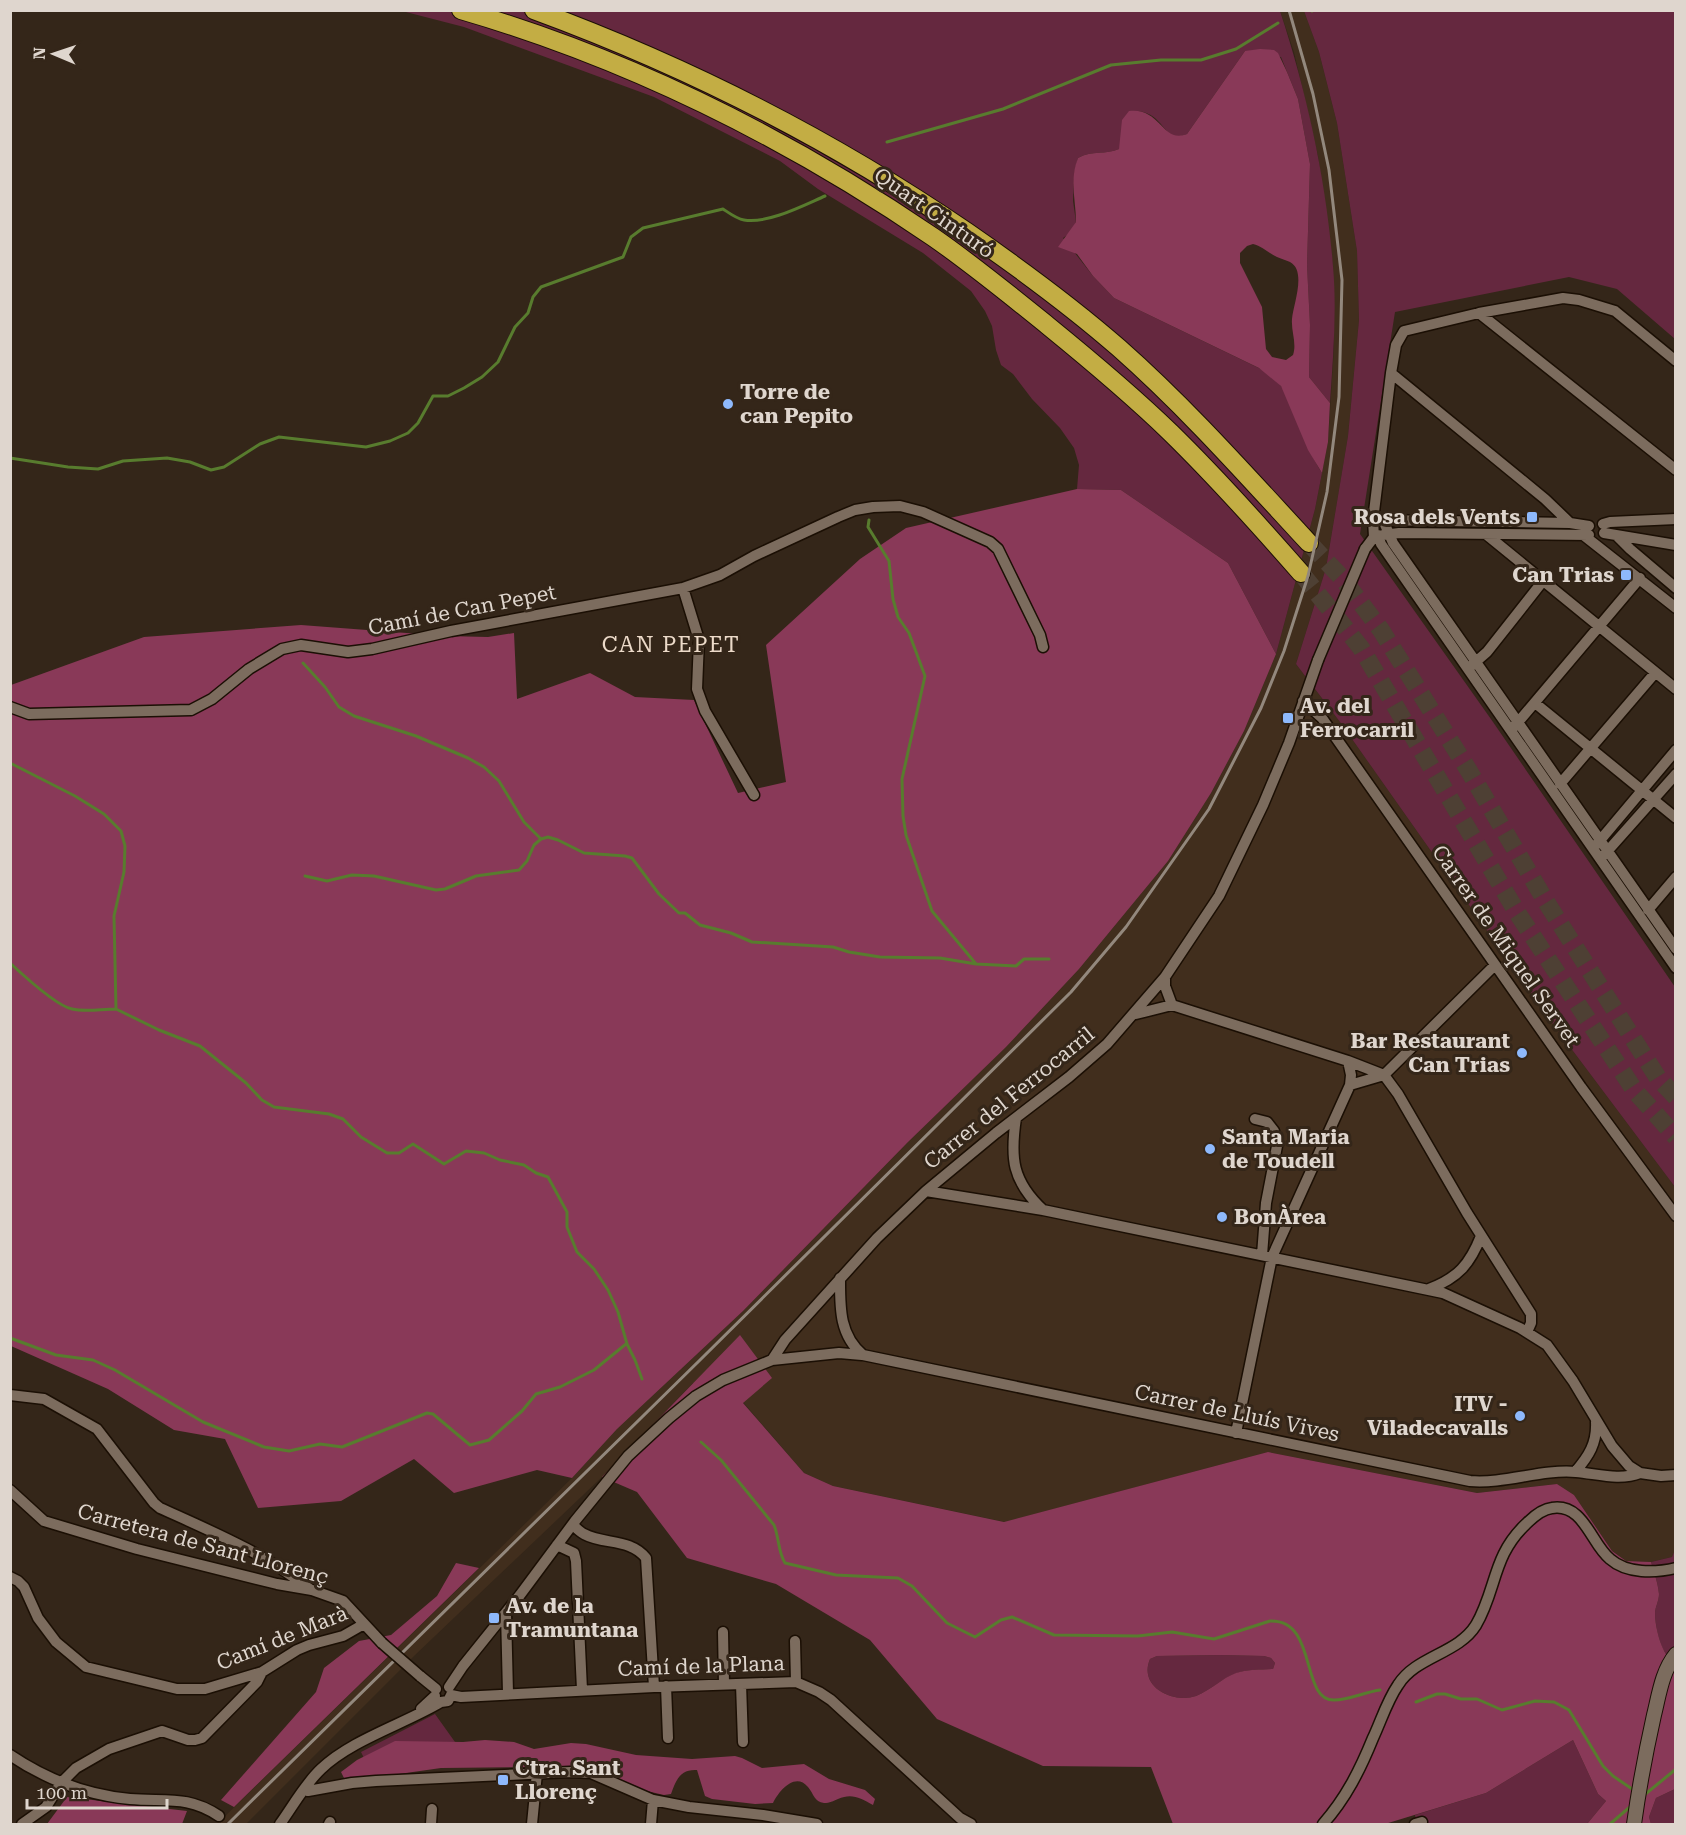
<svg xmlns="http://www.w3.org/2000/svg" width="1686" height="1835" font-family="'Roboto Serif',serif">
	<rect width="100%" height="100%" fill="#342619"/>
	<path fill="#412e1d" d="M1280 11H1304L1319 52 1337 123 1357 251 1359 320 1348 436 1326 568 1296 664 1340 722 1555 1027 1675 1187 1676 1550 1672 1557 1651 1562 1626 1561 1612 1551 1574 1495 1557 1484 1477 1493 1268 1452 1005 1522 833 1486 804 1473 743 1402 693 1383 602 1477 414 1656 246 1824H217L572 1478 617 1429 743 1311 907 1143 1006 1047 1079 969 1168 861 1211 793 1244 731 1276 654 1315 509 1328 442 1334 347 1333 266 1318 156 1294 52Z"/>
	<path fill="#65283f" d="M402 11H1280C1307 93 1326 179 1333 266 1337 311 1333 358 1330 403L1309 377 1310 325 1307 265 1310 164 1298 99 1281 57 1245 51 1187 134C1171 141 1168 131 1158 121 1152 114 1143 111 1135 111L1119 149C1106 155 1092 150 1078 158L1074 174 1073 201 1076 222 1071 232 1063 238 1093 276 1114 298 1267 372C1272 376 1278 380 1281 386 1298 411 1304 445 1322 473L1315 509 1276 654 1228 563 1121 490 1077 489 1079 465 1074 448 1060 428 1032 399 1013 374 1001 365 996 350 992 326 985 311 971 291 923 253 818 189 780 161 654 97 464 27Z
		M1304 11H1675V339L1617 289 1569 277 1395 312 1360 534 1493 722 1675 987V1187L1555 1027 1340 722 1296 664 1326 568 1348 436 1359 320 1357 251 1337 123 1319 52Z
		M1675 1550V1664C1662 1657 1655 1628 1655 1613 1655 1607 1659 1601 1659 1594 1658 1583 1654 1572 1651 1562L1672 1557Z
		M1220 1655 1264 1656 1271 1658 1275 1663 1273 1669C1261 1670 1249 1669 1237 1673 1222 1678 1211 1690 1196 1696 1173 1704 1138 1687 1150 1659L1157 1656Z
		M435 1714 455 1742 367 1764 361 1752Z
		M1573 1740 1598 1794 1606 1801 1587 1824H1417L1415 1815 1486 1793Z
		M1675 1789V1824H1651L1649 1817 1656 1798Z"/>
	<path fill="#893958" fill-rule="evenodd" d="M1260 49 1274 50 1278 53 1287 72 1298 99 1310 164 1307 265 1310 325 1309 377 1330 403 1328 442 1322 473 1308 450 1281 386 1259 368 1114 298 1093 276 1077 254 1058 247 1076 222C1076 200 1069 180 1078 158 1092 150 1106 155 1119 149L1122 120 1129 111C1161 107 1162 144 1187 134L1245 51ZM1253 244C1262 246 1268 253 1277 257 1281 259 1286 260 1290 262 1307 271 1293 305 1292 319 1291 332 1297 343 1293 355L1286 360 1272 357 1266 349 1262 307 1240 263V253L1247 246Z
		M1077 489 1121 490 1228 563 1276 654 1244 731 1211 793 1168 861 1079 969 1006 1047 907 1143 743 1311 617 1429 572 1478 537 1470 454 1493 414 1459 341 1501 258 1508 225 1439 174 1430 108 1389 11 1346V685L144 637 301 625 446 636 488 637 514 633 517 699 590 673 635 697 694 700 738 793 786 782 766 645 860 559 906 528Z
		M740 1335 772 1378 743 1403 804 1473 833 1486 1004 1522 1268 1452 1477 1493 1557 1484 1574 1495 1612 1551 1626 1561 1651 1562C1654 1572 1658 1583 1659 1594 1659 1601 1655 1607 1655 1613 1655 1628 1662 1656 1675 1664V1789L1656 1798 1649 1817 1651 1824H1587L1606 1801 1598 1794 1573 1740 1486 1793 1385 1824H1173L1151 1767 1043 1766 937 1719 870 1640 776 1584 687 1558 637 1492 602 1477ZM1220 1655 1264 1656 1271 1658 1275 1663 1273 1669C1260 1670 1249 1669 1236 1673 1222 1678 1211 1690 1196 1696 1173 1704 1138 1687 1150 1659L1157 1656Z
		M456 1563 479 1568 234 1807 221 1800 316 1692 324 1668 359 1641 391 1635 437 1596Z
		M485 1740 514 1742 534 1749 571 1743 586 1744 636 1755 692 1759 735 1756 742 1758 762 1768 804 1764 829 1779 865 1790 875 1799 873 1805C860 1798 852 1793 838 1799 833 1801 830 1803 824 1803 814 1802 814 1794 808 1787 795 1771 778 1792 773 1803L755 1804 712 1799 705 1796 697 1770C680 1769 676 1780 671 1794L664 1795 638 1789 600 1770 522 1767 441 1768 371 1778H344L341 1772 357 1760 395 1741 463 1742Z
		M67 1797 187 1811 182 1824H47Z"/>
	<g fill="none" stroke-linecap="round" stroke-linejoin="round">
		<path stroke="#587c2e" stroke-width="3" d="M1312 11 1313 10
			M887 142 1003 109 1111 65 1161 60H1201L1236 49 1278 23
			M10 458 68 467 98 469 123 461 167 458 190 462 211 470 224 467 260 444 279 437 366 447 390 441 408 433 418 423 433 396H448L464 388 482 377 498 362 515 327 528 313 533 297 541 287 623 257 631 237 643 228 723 209C729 213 737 219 744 220 768 224 804 205 825 196
			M869 520 868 527 889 561 893 599 898 617 909 633 925 676 902 779 903 816 906 835 932 911 976 964 1016 966 1024 959H1049
			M303 663 325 687 339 707 354 716 416 736 468 758 484 767 499 781 524 822 541 839
			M10 763 75 796 104 814 121 831 125 846 124 872 114 916 116 1009 159 1030 200 1046 246 1083 262 1100 274 1107 329 1114 343 1119 361 1137 387 1153H399L413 1144 444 1164 466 1151 484 1153 500 1160 524 1165 536 1173 548 1177 567 1212V1227L577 1252 594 1269 608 1290 618 1312 627 1344 635 1360 642 1379
			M305 876 327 881 352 875 374 876 436 890 445 889 476 876 519 870 527 861 534 845 541 839 548 837 558 840 584 853 625 856 632 858 659 894 679 913H685L700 925 731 933 752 942 833 947 849 952 880 957 940 958 976 964
			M10 963C23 975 56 1006 72 1009 86 1012 101 1009 116 1009
			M10 1338 56 1355 93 1360 115 1370 203 1422 264 1447 289 1451 320 1444 342 1447 427 1413 433 1414 470 1445 489 1440 522 1411 536 1394 560 1387 594 1370 626 1344
			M701 1442 721 1460 774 1525C779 1537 778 1552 785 1563L836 1575 898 1578 912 1586 947 1623 975 1637 1001 1620 1012 1617 1054 1635 1138 1636 1172 1632 1214 1639 1270 1621C1318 1619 1300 1701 1334 1700 1349 1700 1365 1692 1380 1690
			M1416 1702 1437 1694H1445L1461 1699H1477L1502 1710 1535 1701 1554 1702 1569 1710 1603 1766 1613 1776 1635 1791
			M1643 1796 1676 1769
			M1610 1824 1631 1806"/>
		<path stroke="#4e4034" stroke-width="18" stroke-dasharray="18 9" stroke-linecap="butt" d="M1309 543 1342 578 1381 630 1469 771 1545 900 1658 1078 1676 1097
			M1301 573 1361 648 1518 914 1635 1091 1676 1137"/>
		<g stroke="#1b0f04" stroke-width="13">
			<path id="minor" d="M1479 313 1676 470
				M1391 373 1545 499 1570 523
				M1377 520 1570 523 1589 526
				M1383 520 1393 543 1676 949
				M1603 524 1610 522 1676 519
				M1604 533 1676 545
				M1582 534 1676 608
				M1378 535 1381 544 1676 968
				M1383 535 1399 533 1589 535
				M1487 535 1676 689
				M1617 536 1630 549 1676 588
				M1365 549 1374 537 1373 520 1391 373 1396 345 1404 331 1479 313 1563 298 1579 300 1615 311 1676 361
				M683 588 699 640 697 689 705 711 754 795
				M1472 665 1487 652 1543 581
				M1303 701 1322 718 1581 1087 1676 1216
				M1535 703 1676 818
				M10 707 29 714 191 710 212 699 249 669 282 649 301 645 348 652 372 649 451 631 683 588 720 575 754 556 838 517 855 510 873 507 900 506 923 512 990 542 998 549 1040 635 1043 647
				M1514 727 1640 578
				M1560 784 1655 673
				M1597 844 1676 750
				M1604 855 1676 774
				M1648 910 1676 877
				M1165 977V986L1172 1005
				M1136 1014 1172 1005 1348 1061 1384 1075 1398 1094 1467 1213 1531 1314V1323L1527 1332
				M1350 1085 1384 1075 1495 965
				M1016 1118C1010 1158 1012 1181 1043 1210
				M1255 1119 1267 1122 1274 1131 1277 1146 1266 1203 1262 1255
				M926 1191 1043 1210 1443 1293 1520 1328 1547 1345 1573 1381 1612 1446 1629 1466 1640 1473 1661 1476 1676 1475
				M840 1278C840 1307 839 1335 863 1355L1470 1481C1505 1484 1541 1469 1576 1472 1598 1474 1620 1481 1640 1473
				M1429 1289C1458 1278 1470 1264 1481 1236
				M772 1360 785 1340 877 1238 926 1191 996 1133 1069 1077 1107 1044 1165 977 1219 896 1263 805 1289 743 1318 660
				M10 1395 44 1399 97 1429 154 1503 160 1508C213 1532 266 1554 311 1590
				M1236 1433 1272 1257 1350 1085 1351 1075 1348 1061
				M1575 1472C1589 1456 1597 1443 1596 1422
				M10 1490 44 1521 137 1549 277 1584 312 1590 343 1601 382 1643
				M573 1525C576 1528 580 1532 584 1534 604 1545 630 1538 646 1558L654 1687
				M557 1545 574 1553 576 1561 582 1690
				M10 1577 18 1581 24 1587 38 1618 56 1642 86 1667 177 1689H205L262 1672 297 1650 309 1645 343 1636 364 1624
				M506 1613 508 1693
				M723 1632 724 1684
				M795 1641 796 1682
				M420 1676 436 1689
				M741 1684 743 1742
				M666 1686 668 1738
				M449 1687 463 1666 520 1595 575 1521 628 1456 669 1418 696 1396 723 1380 772 1360 839 1353 862 1355
				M451 1695 461 1697 654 1687 796 1682 819 1692 831 1700 960 1818 971 1824
				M421 1709 435 1696
				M10 1755C47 1780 86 1795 130 1799 165 1802 188 1795 219 1816
				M305 1789 308 1791 352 1783 376 1781 570 1772 591 1773 653 1800 689 1807 763 1815 817 1824
				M22 1824 46 1807 61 1783 76 1768 109 1749 162 1731 188 1740H195L202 1738 257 1682 262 1672
				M280 1824C293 1806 305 1784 321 1769 351 1740 404 1724 441 1702L448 1701 451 1695
				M329 1824 330 1822
				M431 1824 432 1809
				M532 1824 537 1773
				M651 1824 653 1800
				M1323 1824C1346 1798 1360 1770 1373 1738 1381 1721 1387 1701 1398 1685 1416 1656 1458 1654 1476 1625 1497 1589 1492 1556 1526 1524 1533 1517 1542 1509 1552 1508 1584 1503 1591 1544 1610 1559 1627 1574 1655 1573 1676 1568
				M1415 1824 1422 1822"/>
		</g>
		<g stroke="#1b0f04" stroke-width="16">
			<path id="tertiary" d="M1634 1824C1639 1788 1646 1751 1654 1715 1659 1695 1662 1671 1676 1654"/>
		</g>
		<g stroke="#1b0f04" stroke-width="20">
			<path id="motorway" d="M461 10C629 59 789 139 933 237 972 264 1010 295 1047 325 1090 360 1132 395 1171 433 1217 478 1259 525 1301 573
				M534 10C689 67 831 139 967 232 1019 268 1071 306 1119 348 1187 408 1247 476 1309 543"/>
		</g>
		<use href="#minor" stroke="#7c6c5e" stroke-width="10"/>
		<use href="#tertiary" stroke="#7c6c5e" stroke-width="14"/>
		<use href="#motorway" stroke="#c3ad44" stroke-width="18"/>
		<path stroke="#93887d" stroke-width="3" d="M228 1824 700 1360 1071 992 1126 927 1209 809 1261 708 1284 651 1308 576 1327 492 1339 397 1342 280 1329 170 1313 94 1289 10"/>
		<g stroke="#1b0f04" stroke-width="13" stroke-linecap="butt">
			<path id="minor-bridge" d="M1318 660 1365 549
				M382 1643 420 1676"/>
		</g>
		<use href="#minor-bridge" stroke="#7c6c5e" stroke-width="10"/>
	</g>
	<g fill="#8eb9fc" stroke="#342619" stroke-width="2">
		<circle cx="728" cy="404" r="6"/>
		<rect x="1526" y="511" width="12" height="12" rx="3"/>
		<rect x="1620" y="569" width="12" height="12" rx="3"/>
		<rect x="1282" y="712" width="12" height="12" rx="3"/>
		<circle cx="1522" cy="1053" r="6"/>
		<circle cx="1210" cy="1149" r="6"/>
		<circle cx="1222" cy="1217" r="6"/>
		<circle cx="1520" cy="1416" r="6"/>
		<rect x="488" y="1612" width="12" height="12" rx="3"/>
		<rect x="497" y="1774" width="12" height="12" rx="3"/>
	</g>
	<g text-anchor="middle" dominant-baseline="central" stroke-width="6" stroke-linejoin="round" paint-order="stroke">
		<g font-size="21" fill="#dfd6ce" stroke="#342619">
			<text transform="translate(934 213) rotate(35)">Quart Cinturó</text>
			<text transform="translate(462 610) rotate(-11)">Camí de Can Pepet</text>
			<text transform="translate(1506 946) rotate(55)">Carrer de Miquel Servet</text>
			<text transform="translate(1009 1098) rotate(-39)">Carrer del Ferrocarril</text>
			<text transform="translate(1237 1413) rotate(12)">Carrer de Lluís Vives</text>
			<text transform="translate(203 1544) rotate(15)">Carretera de Sant Llorenç</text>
			<text transform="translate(282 1638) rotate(-22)">Camí de Marà</text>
			<text transform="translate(701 1666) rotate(-2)">Camí de la Plana</text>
		</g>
		<g font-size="21" font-weight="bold" fill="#dfd6ce" stroke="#342619" text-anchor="start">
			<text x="740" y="392">Torre de<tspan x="740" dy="24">can Pepito</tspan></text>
			<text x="1520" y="517" text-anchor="end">Rosa dels Vents</text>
			<text x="1614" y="575" text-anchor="end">Can Trias</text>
			<text x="1300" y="706">Av. del<tspan x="1300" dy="24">Ferrocarril</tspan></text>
			<text x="1510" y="1041" text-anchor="end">Bar Restaurant<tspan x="1510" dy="24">Can Trias</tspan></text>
			<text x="1222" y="1137">Santa Maria<tspan x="1222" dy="24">de Toudell</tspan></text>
			<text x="1234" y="1217">BonÀrea</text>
			<text x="1508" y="1404" text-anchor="end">ITV -<tspan x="1508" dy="24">Viladecavalls</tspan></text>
			<text x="506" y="1606">Av. de la<tspan x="506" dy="24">Tramuntana</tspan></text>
			<text x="515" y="1768">Ctra. Sant<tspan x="515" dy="24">Llorenç</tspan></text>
		</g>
		<g font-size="22" letter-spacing="1.5" fill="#ecdac9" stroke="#342619">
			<text x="671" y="644">CAN PEPET</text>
		</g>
	</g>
	<rect width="1686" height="1835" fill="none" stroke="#dfd6ce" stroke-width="24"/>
	<g transform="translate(54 54) rotate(272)" stroke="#342619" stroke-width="4.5" paint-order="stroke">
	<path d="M0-4.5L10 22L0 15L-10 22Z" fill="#dfd6ce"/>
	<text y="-9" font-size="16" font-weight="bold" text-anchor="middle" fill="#dfd6ce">N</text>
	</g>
	<path d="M27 1799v9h140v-9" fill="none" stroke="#dfd6ce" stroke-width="3"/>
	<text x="36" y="1799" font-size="18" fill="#dfd6ce" stroke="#342619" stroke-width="4.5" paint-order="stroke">100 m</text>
</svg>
